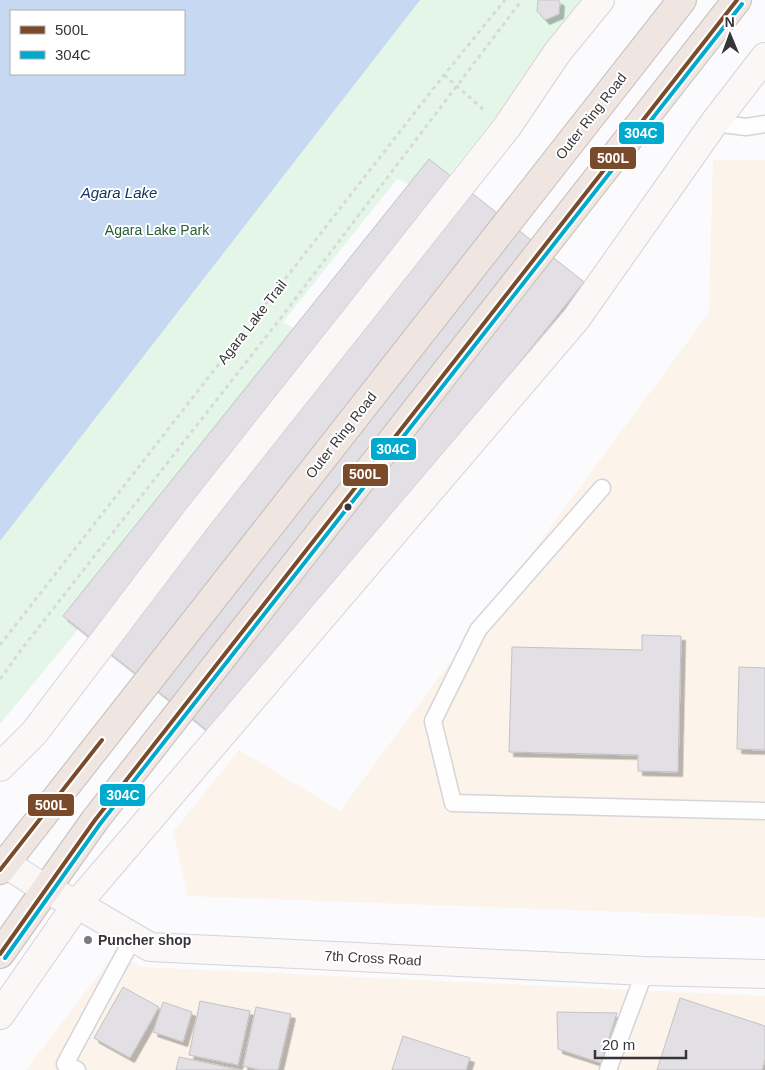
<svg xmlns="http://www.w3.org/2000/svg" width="765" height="1070" font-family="Helvetica,sans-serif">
	<defs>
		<filter id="shadow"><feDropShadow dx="4.5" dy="4.5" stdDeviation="0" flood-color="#0004"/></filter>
	</defs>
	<rect width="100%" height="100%" fill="#fbfafd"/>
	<path fill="#fcf3ea" d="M713 160H765V917L188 896 173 832 239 750 340 811 709 313Z
		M115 953 142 967 765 996V1070H26Z"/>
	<path fill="#e4f6e8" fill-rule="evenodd" d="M0 0H592L432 195 397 179 283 322 314 340 158 533 0 724ZM11 11H184V74H11Z"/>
	<path fill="#c6d8f2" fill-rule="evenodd" d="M0 0H420L0 541ZM11 11H184V74H11Z"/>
	<path fill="#e2e0e5" stroke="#c3c2c5" filter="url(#shadow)" d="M538 0H558L560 2 559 14 545 20 537 11Z
		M429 159 584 282 218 739 63 616Z
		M642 635 681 636 678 772 638 771V755L509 752 512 647 642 650Z
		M739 667 765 668V750L737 749Z
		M123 987 159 1007 130 1058 94 1038Z
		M680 998 765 1026V1060L762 1070H657Z
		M200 1001 250 1011 238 1065 189 1055Z
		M163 1002 192 1012 183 1042 153 1032Z
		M256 1007 291 1014 278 1070H260L243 1066Z
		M557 1012 617 1013 601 1063 558 1049Z
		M403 1036 470 1058 466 1070H392Z
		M179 1057 241 1070H176Z"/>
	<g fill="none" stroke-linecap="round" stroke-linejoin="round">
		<g stroke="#d5d4d8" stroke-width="19">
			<path id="lane" d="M714 123 746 127 765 124
				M602 488 478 630 433 721 453 803 765 811
				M77 1070 65 1064 133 938
				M608 1070 645 971"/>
		</g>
		<g stroke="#d5d4d8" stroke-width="30">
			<path id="secondary" d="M0 767 34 733 198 517 507 127 557 53 600 0
				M5 863 45 889 77 904 150 947 645 971 765 974
				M0 1015 77 904 576 319 714 123 765 57"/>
		</g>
		<g stroke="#c6bcba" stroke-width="30">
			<path id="highway" d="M0 870 682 0
				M0 954 95 820 737 0"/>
		</g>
		<path stroke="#d9d9db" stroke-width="3" stroke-dasharray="4 4" stroke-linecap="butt" d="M444 75 483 109
			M0 645 444 75 505 0
			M0 679 24 646 280 319 522 0"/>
		<use href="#lane" stroke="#fefeff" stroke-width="16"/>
		<use href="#secondary" stroke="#faf7f6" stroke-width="28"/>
		<use href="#highway" stroke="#efe6e2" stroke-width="28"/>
		<g stroke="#fff" stroke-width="8">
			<path id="bus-1" d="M0 870 102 740
				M0 954 95 820 737 0"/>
		</g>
		<g stroke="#fff" stroke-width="8">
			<path id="bus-2" d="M5 958 100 824 742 4"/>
		</g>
		<use href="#bus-1" stroke="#7a4b2a" stroke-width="4"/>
		<use href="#bus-2" stroke="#00a9ce" stroke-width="4"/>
	</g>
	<circle fill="#37353a" stroke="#fff" stroke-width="2" cx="348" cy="507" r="4.5"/>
	<circle fill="#7c7a7e" stroke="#fff" stroke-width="2" cx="88" cy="940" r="5"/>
	<g text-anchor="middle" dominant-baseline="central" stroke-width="4" stroke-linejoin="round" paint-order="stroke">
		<g font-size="14" fill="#37353a" stroke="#fff">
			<text transform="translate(591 116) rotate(-52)">Outer Ring Road</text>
			<text transform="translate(252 322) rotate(-52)">Agara Lake Trail</text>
			<text transform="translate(341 435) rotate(-52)">Outer Ring Road</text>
			<text transform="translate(373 958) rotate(3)">7th Cross Road</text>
		</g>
		<g font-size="14" fill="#255d36" stroke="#fff">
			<text x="157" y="230">Agara Lake Park</text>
		</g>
		<g font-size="14" font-weight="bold" fill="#37353a" stroke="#fff" text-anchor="start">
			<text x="98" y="940">Puncher shop</text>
		</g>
		<g font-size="15" font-style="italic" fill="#123561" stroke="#fff">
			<text x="119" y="192">Agara Lake</text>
		</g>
	</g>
	<g stroke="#fff" stroke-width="2">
		<rect x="618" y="121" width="47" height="24" rx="5" fill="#00a9ce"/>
		<rect x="589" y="146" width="48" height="24" rx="5" fill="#7a4b2a"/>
		<rect x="370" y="437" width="47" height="24" rx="5" fill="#00a9ce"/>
		<rect x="342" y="463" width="47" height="24" rx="5" fill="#7a4b2a"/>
		<rect x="99" y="783" width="47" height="24" rx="5" fill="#00a9ce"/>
		<rect x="27" y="793" width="48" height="24" rx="5" fill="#7a4b2a"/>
	</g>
	<g font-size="14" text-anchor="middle" font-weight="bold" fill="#fff">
		<text x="641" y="138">304C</text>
		<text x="613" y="163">500L</text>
		<text x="393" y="454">304C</text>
		<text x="365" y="479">500L</text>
		<text x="123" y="800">304C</text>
		<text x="51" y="810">500L</text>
	</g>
	<rect x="10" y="10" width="175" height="65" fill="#ffffff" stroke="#afaeb0"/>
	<rect x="20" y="26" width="25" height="8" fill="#7a4b2a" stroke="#afaeb0"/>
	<text x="55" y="35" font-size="15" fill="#37353a">500L</text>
	<rect x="20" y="51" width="25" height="8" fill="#00a9ce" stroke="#afaeb0"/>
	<text x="55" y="60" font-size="15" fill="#37353a">304C</text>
	<g transform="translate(730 35) rotate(359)" stroke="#ffffff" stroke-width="4" paint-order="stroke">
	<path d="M0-4L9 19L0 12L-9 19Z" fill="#37353a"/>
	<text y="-8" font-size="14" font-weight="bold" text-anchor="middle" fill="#37353a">N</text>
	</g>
	<path d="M595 1050v8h91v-8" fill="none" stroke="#37353a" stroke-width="2.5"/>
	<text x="602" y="1050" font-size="15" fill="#37353a" stroke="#ffffff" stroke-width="4" paint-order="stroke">20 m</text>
</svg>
